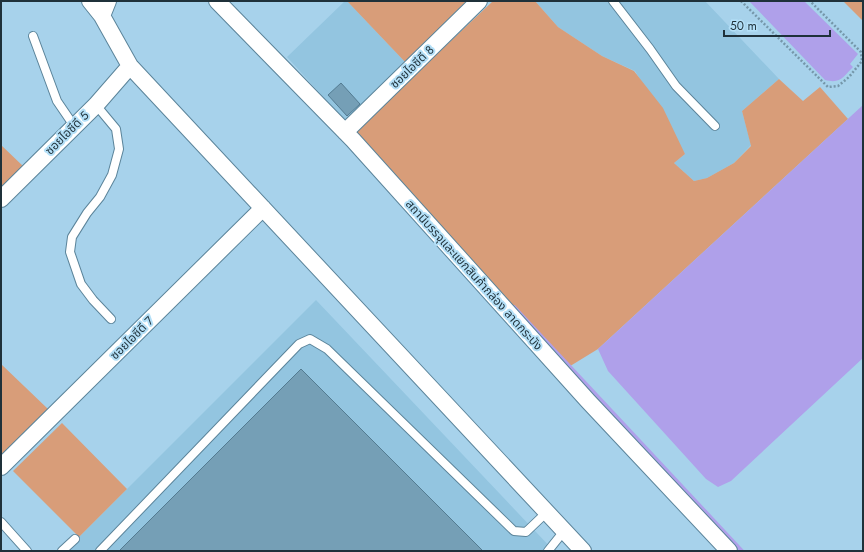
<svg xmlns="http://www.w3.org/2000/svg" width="864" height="552" font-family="Jost,'Noto Sans Thai',sans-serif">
	<rect width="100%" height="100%" fill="#a7d2eb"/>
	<path fill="#93c5e0" d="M345 1H347L406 63 347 123 287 57Z
		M535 1H705L779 79 742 111 751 145 734 163 707 178 694 181 674 163 685 154 635 71 602 56 558 27Z
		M316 300 554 551H65Z"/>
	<path fill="#d89d79" d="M347 1H469L406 63Z
		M493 1H535L558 27 602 56 634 71 663 108 685 154 674 163 694 181 707 178 734 163 751 146 742 111 779 79 803 101 820 87 848 119 598 349 567 368 351 135Z
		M843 1H863V21Z
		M1 145 24 167 1 190Z
		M1 364 48 409 1 457Z
		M62 423 127 489 79 537 13 471Z"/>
	<path fill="#afa0ea" d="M749 1H804L858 54 850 64 853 67C843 77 841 84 825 80Z
		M863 105V358L731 481 718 487 706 479 608 371 598 349Z"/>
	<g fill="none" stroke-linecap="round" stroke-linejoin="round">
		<path stroke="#afa0ea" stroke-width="4" d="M514 307 742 551"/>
	</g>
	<path fill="#759fb6" stroke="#537b91" d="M341 83 360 104 347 116 328 95Z
		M301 369 483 551H119Z"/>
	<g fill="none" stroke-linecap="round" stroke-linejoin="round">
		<g stroke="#5b849a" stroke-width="10">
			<path id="lane" d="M613 1 650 49 676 86 715 126
				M33 36 57 101 72 123 71 129
				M96 105 116 129 119 149 112 175 100 197 87 213 72 237 70 252 81 284 93 300 111 319
				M1 522 27 551
				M62 551 75 539
				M100 551 299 344 310 339 327 349 514 531 526 532 547 512
				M548 551 564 531"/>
		</g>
		<g stroke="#5b849a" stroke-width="18">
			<path id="street" d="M90 1 102 16 130 66 583 551
				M217 1 353 140 588 401 729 551
				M102 16 108 1
				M345 132 479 1
				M1 199 96 105 130 66
				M1 467 263 208"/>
		</g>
		<path stroke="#7597aa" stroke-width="2.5" stroke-dasharray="2 2" stroke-linecap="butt" d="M741 1 828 87 838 86 849 77 862 61 861 52 810 1"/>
		<use href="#lane" stroke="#fff" stroke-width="8"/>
		<use href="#street" stroke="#fff" stroke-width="16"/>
	</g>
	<g text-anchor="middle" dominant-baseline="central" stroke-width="4" stroke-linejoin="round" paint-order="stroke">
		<g font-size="12" fill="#1f313a" stroke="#b4e0f8">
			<text transform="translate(412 67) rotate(-44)">ซอยไอซีดี 8</text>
			<text transform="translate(67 133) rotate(-45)">ซอยไอซีดี 5</text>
			<text transform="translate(474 275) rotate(48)">สถานีบรรจุและแยกสินค้ากล่อง ลาดกระบัง</text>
			<text transform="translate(132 338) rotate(-45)">ซอยไอซีดี 7</text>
		</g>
	</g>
	<rect width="864" height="552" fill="none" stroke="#1f313a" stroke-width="4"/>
	<path d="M724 30v6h106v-6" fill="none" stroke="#1f313a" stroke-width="2"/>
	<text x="730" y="30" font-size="12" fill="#1f313a" stroke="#b4e0f8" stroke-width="3" paint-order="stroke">50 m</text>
</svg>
